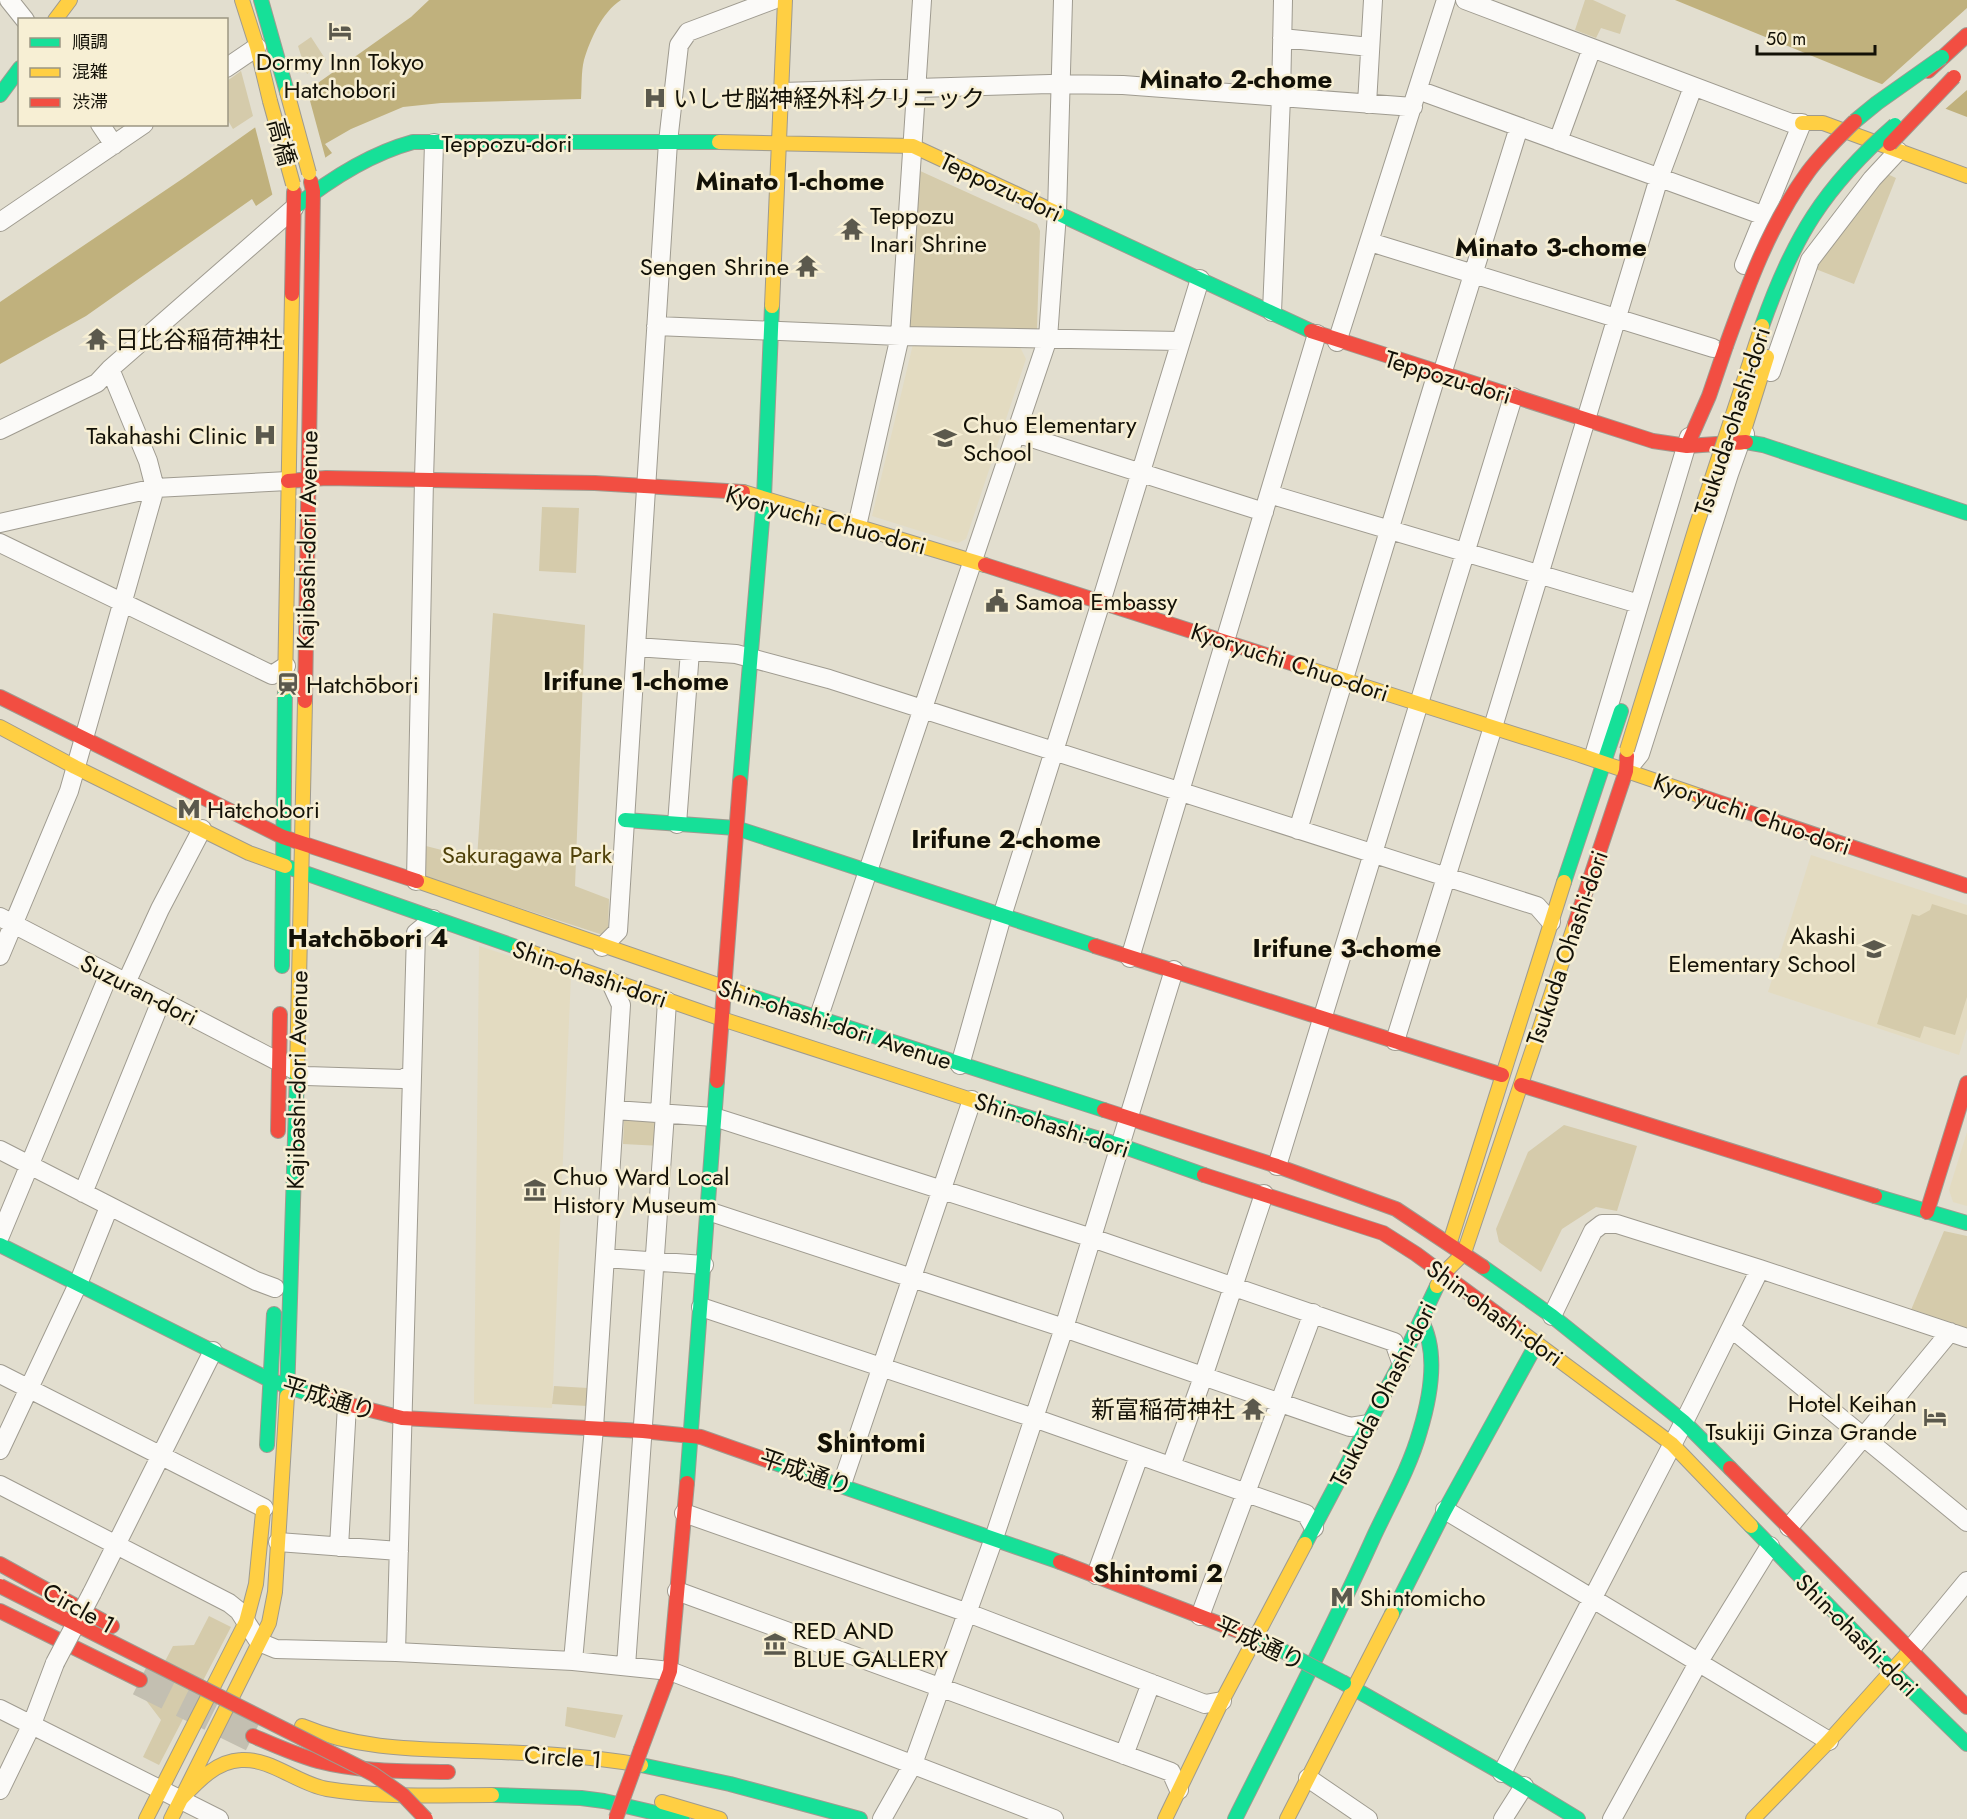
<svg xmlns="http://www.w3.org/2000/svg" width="1967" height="1819" font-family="Jost,'Noto Sans JP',sans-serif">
	<rect width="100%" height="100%" fill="#e2decf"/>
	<path fill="#e3dbc1" d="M913 344 1020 347 1026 359 966 539 958 543 872 516Z
		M1811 855 1967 905V1028L1959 1055 1768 992Z
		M479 946 571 976 552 1408 474 1404Z
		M1967 1132V1206L1953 1202 1949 1190Z"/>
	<path fill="#d5cbab" d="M1585 0H1593L1626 15 1620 34 1601 28 1596 38 1575 30Z
		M311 37 326 60 307 74 298 46Z
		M241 71 253 116 233 129 227 119V81Z
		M918 170 1037 224 1040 231 1037 329H908Z
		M1885 173 1896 178 1854 284 1813 268Z
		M542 507 579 508 576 573 539 571Z
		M493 613 585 625 575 886 609 899 608 932 603 935 422 876V845L477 859Z
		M1932 904 1967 915V997L1955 1035 1924 1026 1920 1038 1877 1024 1912 914 1919 916 1930 910Z
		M624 1120 662 1121 661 1146 623 1144Z
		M1564 1125 1637 1146 1617 1211 1596 1207 1562 1229 1541 1272 1499 1242 1496 1229 1528 1152Z
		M1944 1231 1967 1236V1329L1911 1310Z
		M554 1386 588 1388 587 1406 552 1404Z
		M209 1616 231 1627 159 1765 143 1757 161 1720 145 1699 173 1646 194 1645Z
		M567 1707 623 1715 615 1738 565 1726Z"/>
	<path fill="#c0b17d" d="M429 0H621C602 12 590 40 584 60 581 72 582 86 581 99L441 103 403 107 351 129 325 144 332 153 256 206 252 199 86 316 0 364V302L185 177 411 17Z
		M1675 0H1967V117L1866 78Z"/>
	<path fill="#e2decf" d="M1967 8V90L1943 111 1879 87Z
		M306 86 326 160 273 197 254 123Z"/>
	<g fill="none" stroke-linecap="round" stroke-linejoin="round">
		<path stroke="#c3bfb1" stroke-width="32" stroke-dasharray="32 16" stroke-linecap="butt" d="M140 1680 253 1736"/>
		<g stroke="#9f9b90" stroke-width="20">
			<path id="street" d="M9 0 25 20
				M1465 0 1791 123H1802L1744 265
				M1282 38 1370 47
				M226 68 257 47
				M1418 90 1762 215
				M782 92 1050 84 1123 85 1413 107
				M1367 104 1373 0
				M100 124 114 145
				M1558 141 1592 48
				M0 222 144 124
				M1370 242 1713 348
				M1272 312 1281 97 1283 0
				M656 326 900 336 1180 341
				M1337 342 1446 0
				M1771 372 1810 260 1872 179 1898 151
				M1442 374 1519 127
				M0 430 97 383 110 369 294 208
				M1016 433 1264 512
				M1269 494 1639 604
				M0 523 155 488 288 481
				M857 526 900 336 922 0
				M0 543 272 675 286 666
				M636 647 736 654 829 679 1537 906 1551 922
				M1595 752 1689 437
				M1626 771 1640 754 1729 474 1740 443 1745 434
				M677 824 690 651
				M1298 830 1437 373
				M416 881 424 479 434 143
				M0 917 306 1076 403 1079 412 1073
				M602 947 618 931 668 142 679 45 688 32 773 0
				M0 956 69 791 155 488 148 461 110 369
				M1130 958 1317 334
				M126 983 160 909 202 829
				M818 1019 1048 338 1057 213 1063 0
				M1395 1041 1493 727 1659 178 1693 87
				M960 1065 1002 916 1101 602 1200 279
				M615 1110 714 1117 1092 1238 1394 1342 1401 1362
				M660 1113 667 1001
				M0 1150 256 1281 275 1288
				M1277 1166 1513 397
				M83 1193 161 1001
				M708 1211 1064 1328 1350 1427 1369 1424
				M0 1236 109 974
				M605 1258 704 1265
				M701 1307 1034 1418 1306 1514 1314 1528
				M1552 1316 1593 1231 1602 1224H1617L1760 1269 1967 1338
				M1731 1328 1967 1522
				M0 1374 264 1508
				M0 1450 78 1284 109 1207
				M1171 1466 1203 1377 1264 1194
				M842 1484 972 1100
				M0 1485 229 1603 239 1611 259 1642 276 1649 396 1652 573 1661 670 1671 1054 1819
				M1445 1510 1829 1741
				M684 1513 968 1613 1205 1704 1222 1701
				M1789 1527 1950 1332
				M278 1542 399 1551
				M339 1547 347 1405
				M1096 1575 1139 1456
				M677 1591 1171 1772 1179 1790
				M92 1593 213 1351
				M1200 1616 1313 1313
				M1910 1650 1967 1581
				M396 1652 416 933 433 919
				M573 1661 594 1428 621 1005 610 981
				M626 1666 665 1113
				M0 1709 219 1819
				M1124 1755 1151 1683
				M1502 1773 1684 1422 1760 1269
				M1308 1778 1368 1819
				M0 1790 32 1724 55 1663
				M882 1819 913 1764 994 1538 1064 1328 1174 970
				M1503 1819 1524 1786
				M1612 1819 1698 1663 1770 1546"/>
		</g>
		<g stroke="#9f9b90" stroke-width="16">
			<path id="fast" d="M261 0 287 92
				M0 95 20 68
				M294 208C329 180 369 154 413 142H719
				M1057 213 1311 331
				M1746 442 1763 445 1967 513
				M740 782 764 497 772 306
				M625 820 736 828 1095 946
				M285 866 519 948
				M1564 882 1621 711
				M282 966 285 688
				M750 996 1104 1110
				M984 1104 1119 1145 1204 1175
				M1875 1196 1967 1223
				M0 1245 270 1380 315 1396
				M1483 1267 1552 1316 1684 1422 1730 1468
				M287 1396 297 1074
				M267 1445 274 1314
				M772 1462 1060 1562
				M687 1483 717 1081
				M1751 1526 1892 1671 1967 1744
				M1305 1544 1401 1362 1437 1286
				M1392 1614 1445 1510 1537 1343
				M1344 1683 1502 1773 1578 1819
				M641 1765 730 1784 860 1819
				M492 1795 581 1798 604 1801 682 1819
				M1235 1819C1282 1725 1331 1632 1374 1536 1390 1502 1410 1467 1420 1431 1430 1398 1439 1352 1421 1320"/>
		</g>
		<g stroke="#9f9b90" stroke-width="16">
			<path id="slow" d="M242 0 257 47 270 101
				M55 20 70 0
				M1802 123H1823L1967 176
				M719 142 913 146 1057 213
				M772 306 785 0
				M1740 443 1767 357
				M743 492 985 565
				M1294 664 1577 754 1700 796
				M285 688 292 294
				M0 727 75 767 249 853 285 866
				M417 881 750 996
				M519 948 722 1019 984 1104
				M297 1074 305 701
				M1451 1239 1564 882
				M1437 1286 1443 1274 1464 1253 1575 924
				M1516 1328 1672 1444 1751 1526
				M302 1726C357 1749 414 1749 473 1751 529 1753 585 1755 641 1765
				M181 1799C197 1782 216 1761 241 1760 271 1758 298 1784 327 1789 381 1798 438 1795 492 1795
				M662 1802 720 1819
				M146 1819 246 1622 256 1584 263 1512
				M171 1819 269 1623 275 1592 287 1396
				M1165 1819 1222 1701 1305 1544
				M1287 1819 1392 1614
				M1753 1819 1829 1741 1906 1655"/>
		</g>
		<g stroke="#9f9b90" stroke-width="16">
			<path id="jam" d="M1928 71 1967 35
				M292 294 294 192
				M1311 331 1653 441 1687 446 1746 442
				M1687 446 1709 396 1726 346
				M288 481 326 478 595 483 743 492
				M985 565 1294 664
				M0 697 283 837 417 881
				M305 701 313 191 311 182
				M1700 796 1967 886
				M1575 924 1626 771 1627 756
				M1095 946 1502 1075
				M717 1081 740 782
				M1521 1085 1875 1196
				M1104 1110 1277 1166 1396 1209 1483 1267
				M278 1131 280 1014
				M1204 1175 1383 1233 1416 1254 1516 1328
				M1927 1212 1967 1083
				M315 1396 402 1418 643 1431 701 1437 772 1462
				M1730 1468 1967 1707
				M1060 1562 1264 1641
				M0 1564 112 1626
				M0 1611 140 1680
				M253 1736C274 1745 296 1755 318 1761 360 1772 405 1771 448 1772
				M641 1749 670 1671 687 1483"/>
		</g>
		<use href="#street" stroke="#fbfaf8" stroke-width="18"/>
		<use href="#fast" stroke="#16e098" stroke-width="14"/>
		<use href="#slow" stroke="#ffcf43" stroke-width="14"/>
		<use href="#jam" stroke="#f24e42" stroke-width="14"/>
		<g stroke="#9f9b90" stroke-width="20" stroke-linecap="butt">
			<path id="street-bridge" d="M55 1663 92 1593"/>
		</g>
		<g stroke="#9f9b90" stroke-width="16" stroke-linecap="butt">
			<path id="fast-bridge" d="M1855 121 1877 103 1942 57
				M1762 326C1793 238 1824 187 1895 125
				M1264 1641 1344 1683"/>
		</g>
		<g stroke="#9f9b90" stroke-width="16" stroke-linecap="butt">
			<path id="slow-bridge" d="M287 92 309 173
				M270 101 293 184
				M1627 750 1696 527 1762 326"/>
		</g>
		<g stroke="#9f9b90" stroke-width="16" stroke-linecap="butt">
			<path id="jam-bridge" d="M1890 144 1954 77
				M1726 346C1748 285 1770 224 1808 172 1822 153 1839 137 1855 121
				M0 1586 373 1774 403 1795 426 1819
				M616 1818 641 1749"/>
		</g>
		<use href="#street-bridge" stroke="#fbfaf8" stroke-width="18"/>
		<use href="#fast-bridge" stroke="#16e098" stroke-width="14"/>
		<use href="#slow-bridge" stroke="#ffcf43" stroke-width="14"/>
		<use href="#jam-bridge" stroke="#f24e42" stroke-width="14"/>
	</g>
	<defs>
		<g id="hotel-bare" transform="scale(1.8)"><path d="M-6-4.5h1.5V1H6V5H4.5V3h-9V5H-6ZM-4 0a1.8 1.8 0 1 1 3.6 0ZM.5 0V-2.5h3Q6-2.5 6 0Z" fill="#5b594d" stroke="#f7efd4" stroke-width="2.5" paint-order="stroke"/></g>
		<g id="hospital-bare" transform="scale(1.8)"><path d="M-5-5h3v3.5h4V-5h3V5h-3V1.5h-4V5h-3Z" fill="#5b594d" stroke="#f7efd4" stroke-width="2.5" paint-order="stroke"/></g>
		<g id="temple-bare" transform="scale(1.8)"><path d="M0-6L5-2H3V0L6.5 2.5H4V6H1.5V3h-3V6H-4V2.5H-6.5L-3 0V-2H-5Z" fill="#5b594d" stroke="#f7efd4" stroke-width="2.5" paint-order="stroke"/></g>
		<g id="school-bare" transform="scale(1.8)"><path d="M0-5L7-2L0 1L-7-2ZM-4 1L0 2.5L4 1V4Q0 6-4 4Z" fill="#5b594d" stroke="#f7efd4" stroke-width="2.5" paint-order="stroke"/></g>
		<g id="civic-bare" transform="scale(1.8)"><path d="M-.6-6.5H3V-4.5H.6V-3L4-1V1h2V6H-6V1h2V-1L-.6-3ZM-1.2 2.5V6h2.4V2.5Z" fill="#5b594d" stroke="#f7efd4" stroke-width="2.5" paint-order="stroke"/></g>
		<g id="station-bare" transform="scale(1.8)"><path d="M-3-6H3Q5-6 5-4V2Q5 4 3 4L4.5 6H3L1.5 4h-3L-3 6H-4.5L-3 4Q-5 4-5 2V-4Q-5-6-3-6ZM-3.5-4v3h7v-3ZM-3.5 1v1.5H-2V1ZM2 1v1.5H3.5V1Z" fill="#5b594d" stroke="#f7efd4" stroke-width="2.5" paint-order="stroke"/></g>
		<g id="metro-bare" transform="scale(1.8)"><path d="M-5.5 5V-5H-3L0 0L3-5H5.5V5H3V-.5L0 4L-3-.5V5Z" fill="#5b594d" stroke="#f7efd4" stroke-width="2.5" paint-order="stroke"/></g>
		<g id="museum-bare" transform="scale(1.8)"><path d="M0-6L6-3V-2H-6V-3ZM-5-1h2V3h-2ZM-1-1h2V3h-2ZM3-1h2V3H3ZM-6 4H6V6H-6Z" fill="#5b594d" stroke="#f7efd4" stroke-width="2.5" paint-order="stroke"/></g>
	</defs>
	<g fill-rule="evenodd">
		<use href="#hotel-bare" x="340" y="31"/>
		<use href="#hospital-bare" x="655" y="98"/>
		<use href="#temple-bare" x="852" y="229"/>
		<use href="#temple-bare" x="807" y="266"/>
		<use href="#temple-bare" x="97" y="339"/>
		<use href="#hospital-bare" x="265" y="435"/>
		<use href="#school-bare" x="945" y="438"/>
		<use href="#civic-bare" x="997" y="601"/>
		<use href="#station-bare" x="288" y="684"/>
		<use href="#metro-bare" x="189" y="809"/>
		<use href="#school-bare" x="1874" y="949"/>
		<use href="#museum-bare" x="535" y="1190"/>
		<use href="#temple-bare" x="1253" y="1409"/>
		<use href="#hotel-bare" x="1935" y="1417"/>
		<use href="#metro-bare" x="1342" y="1597"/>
		<use href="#museum-bare" x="775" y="1644"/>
	</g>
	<g text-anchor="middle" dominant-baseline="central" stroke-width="5" stroke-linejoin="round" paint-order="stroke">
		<g font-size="24" fill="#131107" stroke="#f7efd4" text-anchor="start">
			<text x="340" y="61" text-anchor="middle">Dormy Inn Tokyo<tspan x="340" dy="28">Hatchobori</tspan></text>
			<text x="673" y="98">いしせ脳神経外科クリニック</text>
			<text x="870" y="215">Teppozu<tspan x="870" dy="28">Inari Shrine</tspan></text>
			<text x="789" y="266" text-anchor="end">Sengen Shrine</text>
			<text x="115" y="339">日比谷稲荷神社</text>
			<text x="963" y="424">Chuo Elementary<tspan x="963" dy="28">School</tspan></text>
			<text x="247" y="435" text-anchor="end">Takahashi Clinic</text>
			<text x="1015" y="601">Samoa Embassy</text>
			<text x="306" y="684">Hatchōbori</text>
			<text x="207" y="809">Hatchobori</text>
			<text x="1856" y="935" text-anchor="end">Akashi<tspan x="1856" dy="28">Elementary School</tspan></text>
			<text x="553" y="1176">Chuo Ward Local<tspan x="553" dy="28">History Museum</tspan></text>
			<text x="1917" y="1403" text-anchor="end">Hotel Keihan<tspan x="1917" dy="28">Tsukiji Ginza Grande</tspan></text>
			<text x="1235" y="1409" text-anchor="end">新富稲荷神社</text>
			<text x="1360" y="1597">Shintomicho</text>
			<text x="793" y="1630">RED AND<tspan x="793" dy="28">BLUE GALLERY</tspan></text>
		</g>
		<g font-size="24" fill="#131107" stroke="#f7efd4">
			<text transform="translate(282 142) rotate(75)">高橋</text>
			<text x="507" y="143">Teppozu-dori</text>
			<text transform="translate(1001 187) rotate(25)">Teppozu-dori</text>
			<text transform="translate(1448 377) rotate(17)">Teppozu-dori</text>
			<text transform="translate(1732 421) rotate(-72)">Tsukuda-ohashi-dori</text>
			<text transform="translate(826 520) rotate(15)">Kyoryuchi Chuo-dori</text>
			<text transform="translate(307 540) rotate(-89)">Kajibashi-dori Avenue</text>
			<text transform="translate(1290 662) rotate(18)">Kyoryuchi Chuo-dori</text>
			<text transform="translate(1752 814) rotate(19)">Kyoryuchi Chuo-dori</text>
			<text transform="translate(1567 948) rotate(-71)">Tsukuda Ohashi-dori</text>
			<text transform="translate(590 974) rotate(19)">Shin-ohashi-dori</text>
			<text transform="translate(139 990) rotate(27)">Suzuran-dori</text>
			<text transform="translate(835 1024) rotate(18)">Shin-ohashi-dori Avenue</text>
			<text transform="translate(297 1080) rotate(-89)">Kajibashi-dori Avenue</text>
			<text transform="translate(1052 1125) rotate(18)">Shin-ohashi-dori</text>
			<text transform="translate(1495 1313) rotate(36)">Shin-ohashi-dori</text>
			<text transform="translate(1383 1394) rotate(-63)">Tsukuda Ohashi-dori</text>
			<text transform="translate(329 1398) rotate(17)">平成通り</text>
			<text transform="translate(806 1472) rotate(19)">平成通り</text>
			<text transform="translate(79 1608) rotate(29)">Circle 1</text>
			<text transform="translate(1857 1635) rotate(45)">Shin-ohashi-dori</text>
			<text transform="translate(1260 1643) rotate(25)">平成通り</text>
			<text transform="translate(563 1757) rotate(4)">Circle 1</text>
		</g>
		<g font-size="24" fill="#4f4109" stroke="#f7efd4">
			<text x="527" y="854">Sakuragawa Park</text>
		</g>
		<g font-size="26" font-weight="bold" fill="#131107" stroke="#f7efd4">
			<text x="1236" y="79">Minato 2-chome</text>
			<text x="790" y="181">Minato 1-chome</text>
			<text x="1551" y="247">Minato 3-chome</text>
			<text x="636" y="681">Irifune 1-chome</text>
			<text x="1006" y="839">Irifune 2-chome</text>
			<text x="368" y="938">Hatchōbori 4</text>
			<text x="1347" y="948">Irifune 3-chome</text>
			<text x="1158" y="1573">Shintomi 2</text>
		</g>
		<g font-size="27" font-weight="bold" fill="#131107" stroke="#f7efd4">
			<text x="871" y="1442">Shintomi</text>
		</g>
	</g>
	<rect x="18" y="18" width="210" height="108" fill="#f7efd4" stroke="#9c9682" stroke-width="1.5"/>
	<rect x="30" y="38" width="30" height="9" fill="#16e098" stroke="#9c9682" stroke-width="1.5"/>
	<text x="72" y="48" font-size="18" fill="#131107">順調</text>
	<rect x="30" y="68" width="30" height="9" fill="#ffcf43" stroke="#9c9682" stroke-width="1.5"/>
	<text x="72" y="78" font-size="18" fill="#131107">混雑</text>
	<rect x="30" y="98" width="30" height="9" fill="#f24e42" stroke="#9c9682" stroke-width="1.5"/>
	<text x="72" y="108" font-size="18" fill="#131107">渋滞</text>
	<path d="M1757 45v9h118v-9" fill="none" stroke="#131107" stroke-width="3"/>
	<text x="1766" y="45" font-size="18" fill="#131107" stroke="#f7efd4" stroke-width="4.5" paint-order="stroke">50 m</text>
</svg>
